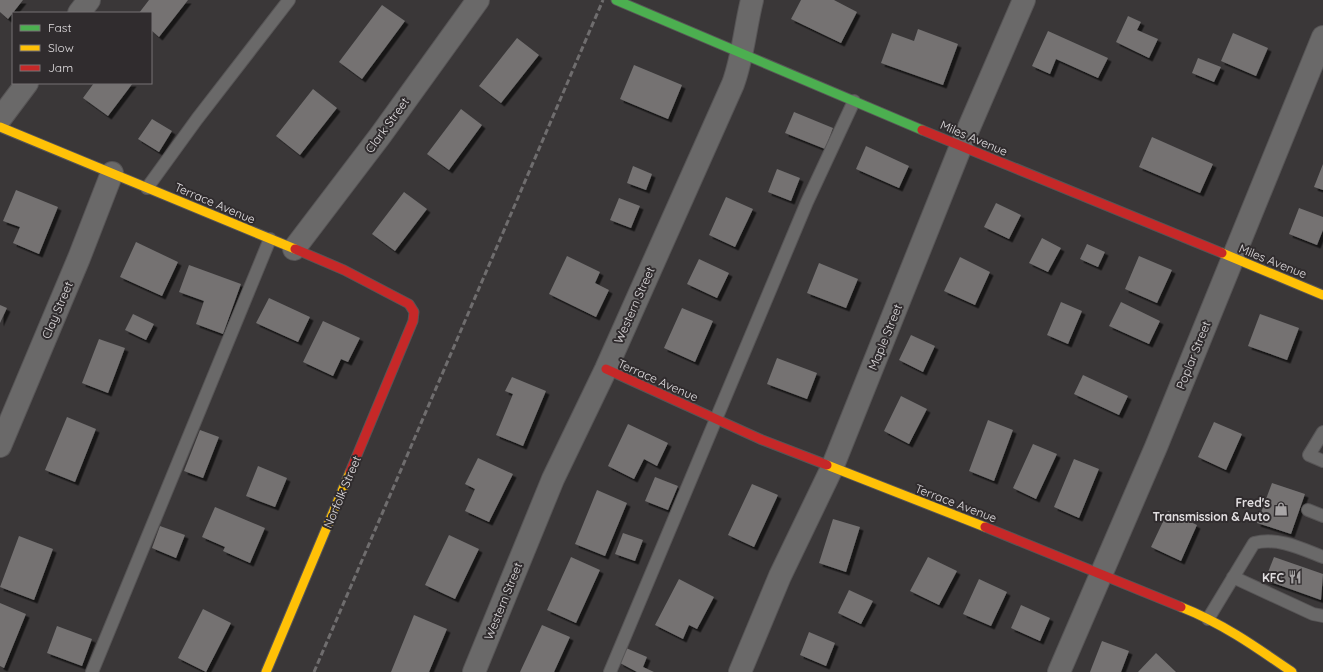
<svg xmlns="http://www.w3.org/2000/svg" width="1323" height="672" font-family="Quicksand,sans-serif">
	<defs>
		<filter id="shadow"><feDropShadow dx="3.5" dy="3.5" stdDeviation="0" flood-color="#0009"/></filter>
	</defs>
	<rect width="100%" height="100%" fill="#3a3738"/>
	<path fill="#747272" filter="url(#shadow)" d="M0 0H23L8 19 0 12Z
		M149 0H188L159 37 151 30V13H139Z
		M801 0H834L857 12 841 43 791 19Z
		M382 5 405 21 362 79 339 62Z
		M1128 16 1141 22 1137 30 1158 39 1149 58 1116 42Z
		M918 29 958 44 943 85 881 63 892 33 914 41Z
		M1048 31 1108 58 1098 78 1056 59 1050 74 1032 66Z
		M1233 33 1268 48 1256 76 1221 61Z
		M517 38 539 55 501 103 479 86Z
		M1198 58 1221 67 1214 82 1192 73Z
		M634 65 682 85 668 119 620 99Z
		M94 83H133L108 116 83 98Z
		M313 89 337 108 300 155 276 136Z
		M461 109 482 125 449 170 427 154Z
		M794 112 833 128 825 149 785 133Z
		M152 119 172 131 159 152 138 139Z
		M1152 137 1213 164 1200 193 1139 167Z
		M866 146 909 166 899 188 856 169Z
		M1323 164V190L1314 187Z
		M633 166 652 174 646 190 627 183Z
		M777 169 800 178 791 201 768 192Z
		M16 190 58 207 39 254 13 243 20 227 3 221Z
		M404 192 427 209 395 251 372 234Z
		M726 197 753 209 735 247 709 235Z
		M619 198 640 206 631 228 610 220Z
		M996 203 1021 215 1009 239 984 227Z
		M1299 208 1323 217V230L1317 245 1289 234Z
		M1042 238 1061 248 1048 272 1029 263Z
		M136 242 178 262 162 296 120 277Z
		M1087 244 1105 252 1098 267 1080 259Z
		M567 256 600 272 595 283 609 290 596 317 549 294Z
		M1139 256 1172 270 1157 303 1125 289Z
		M960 257 990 272 975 305 944 291Z
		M699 259 729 273 717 298 687 284Z
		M819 263 858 279 846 308 807 293Z
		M189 265 241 284 223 334 196 324 204 301 179 292Z
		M269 298 310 317 298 342 256 323Z
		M1061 302 1082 311 1068 344 1047 335Z
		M1121 302 1160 321 1149 344 1109 326Z
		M0 305 7 308 0 323Z
		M682 308 713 321 695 362 664 348Z
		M133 314 154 324 146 340 125 330Z
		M1260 314 1299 328 1287 360 1248 346Z
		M323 321 360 338 348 362 341 359 333 376 303 362Z
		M911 335 935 346 923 372 899 360Z
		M99 339 125 348 108 393 82 383Z
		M777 358 817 373 807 399 767 384Z
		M1083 375 1128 396 1119 415 1074 394Z
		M512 377 546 391 523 446 496 435 513 394 505 391Z
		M901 396 927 409 909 444 884 431Z
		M67 417 96 429 75 482 45 470Z
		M988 420 1013 430 994 481 969 471Z
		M1214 422 1242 434 1226 470 1198 457Z
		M628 424 668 443 657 466 644 459 634 479 608 466Z
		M200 430 219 437 203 478 184 471Z
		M1033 444 1057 454 1036 499 1013 488Z
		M478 458 513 474 489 522 465 511 475 489 465 484Z
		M1074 459 1099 469 1079 518 1054 507Z
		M258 466 287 478 275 507 246 496Z
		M655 477 678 486 668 510 645 501Z
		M1272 483 1305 494 1291 534 1257 523Z
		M752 484 778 495 754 547 728 535Z
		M597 490 627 503 605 556 575 544Z
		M215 507 265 528 250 563 223 551 225 547 202 537Z
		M1168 511 1197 525 1181 561 1151 547Z
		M833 519 860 527 846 572 819 563Z
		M160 526 185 535 176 558 152 548Z
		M623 533 643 540 635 561 615 554Z
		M449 535 479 549 455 599 425 585Z
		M19 536 53 549 34 600 0 587Z
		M571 557 600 570 576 623 547 610Z
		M928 557 957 571 939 605 910 591Z
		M1274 557 1323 574 1321 600 1265 580Z
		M679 579 714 597 697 629 689 625 683 639 655 625Z
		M979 579 1007 592 991 626 963 614Z
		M849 590 873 601 861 624 838 613Z
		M0 603 26 614 4 668 0 666Z
		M1021 605 1050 618 1040 641 1011 628Z
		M203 609 231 623 206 672 178 658Z
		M414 615 447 629 429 672H391Z
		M542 625 570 637 554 672H520Z
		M57 626 92 639 82 666 47 653Z
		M809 632 835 643 826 666 800 655Z
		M1102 641 1129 651 1121 672H1090Z
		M626 648 647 657 643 667 654 672H637L620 663Z
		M1156 653 1176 672H1138Z"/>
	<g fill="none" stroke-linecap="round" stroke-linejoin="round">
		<g stroke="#575556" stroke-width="14">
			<path id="lane" d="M147 188 197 119 289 0
				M1323 432 1309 455 1323 461
				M1308 510 1323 516
				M1233 577 1313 614 1323 616
				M1208 619 1254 543C1278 537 1300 548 1323 557
				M92 672 270 239
				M610 672 807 202 854 101"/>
		</g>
		<g stroke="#575556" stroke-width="24">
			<path id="street" d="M79 13 89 0
				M0 119 27 83
				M294 249 380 136 478 0
				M0 446 79 258 112 173
				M474 672 553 479 606 369 733 84C743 57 745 28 752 0
				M740 672 780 576 832 468 961 146 1024 0
				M1059 672 1156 447 1323 37"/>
		</g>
		<g stroke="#575556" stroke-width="11">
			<path id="fast" d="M616 0 922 130"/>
		</g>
		<g stroke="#575556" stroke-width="11">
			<path id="slow" d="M0 127 295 249
				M1222 253 1323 295
				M827 465 985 527
				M1181 607C1222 623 1256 647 1292 672
				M266 672 350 472"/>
		</g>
		<g stroke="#575556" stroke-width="11">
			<path id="jam" d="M922 130 1222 253
				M295 249 344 270 409 304 414 312 413 321 350 472
				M606 369 760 439 827 465
				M985 527 1181 607"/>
		</g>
		<use href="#lane" stroke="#6a6969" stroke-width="12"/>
		<use href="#street" stroke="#6a6969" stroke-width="22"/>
		<use href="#fast" stroke="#4caf50" stroke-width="9"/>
		<use href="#slow" stroke="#ffc107" stroke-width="9"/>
		<use href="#jam" stroke="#c62828" stroke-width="9"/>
		<path stroke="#6f6d6e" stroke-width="3" stroke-dasharray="6 3" stroke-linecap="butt" d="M314 672 603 0"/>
	</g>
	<defs>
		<g id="shop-bare" transform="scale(1.08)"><path d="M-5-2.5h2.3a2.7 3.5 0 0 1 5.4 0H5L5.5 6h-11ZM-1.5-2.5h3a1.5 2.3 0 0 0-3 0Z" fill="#a7a4a5" stroke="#302c2e" stroke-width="2.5" paint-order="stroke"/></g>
		<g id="restaurant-bare" transform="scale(1.08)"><path d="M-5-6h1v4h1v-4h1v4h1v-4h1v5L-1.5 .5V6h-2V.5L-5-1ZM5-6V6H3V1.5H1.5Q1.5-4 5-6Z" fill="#a7a4a5" stroke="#302c2e" stroke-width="2.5" paint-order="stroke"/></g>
	</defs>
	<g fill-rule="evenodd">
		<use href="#shop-bare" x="1281" y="509"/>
		<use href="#restaurant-bare" x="1295" y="577"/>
	</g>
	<g text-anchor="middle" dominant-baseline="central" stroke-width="4" stroke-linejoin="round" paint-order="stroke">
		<g font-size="12" fill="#e1dee0" stroke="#302c2e">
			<text transform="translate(387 125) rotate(-54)">Clark Street</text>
			<text transform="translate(974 138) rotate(23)">Miles Avenue</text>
			<text transform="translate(215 203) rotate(23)">Terrace Avenue</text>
			<text transform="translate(1273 261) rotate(22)">Miles Avenue</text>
			<text transform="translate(634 305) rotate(-66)">Western Street</text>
			<text transform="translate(57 310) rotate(-67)">Clay Street</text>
			<text transform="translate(885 337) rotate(-68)">Maple Street</text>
			<text transform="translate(1193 355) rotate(-68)">Poplar Street</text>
			<text transform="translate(658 380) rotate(24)">Terrace Avenue</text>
			<text transform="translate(342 492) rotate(-67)">Norfolk Street</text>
			<text transform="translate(956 503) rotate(21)">Terrace Avenue</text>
			<text transform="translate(503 601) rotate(-68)">Western Street</text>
		</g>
		<g font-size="12" font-weight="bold" fill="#e1dee0" stroke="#302c2e" text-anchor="end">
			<text x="1270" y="502">Fred's<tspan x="1270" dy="14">Transmission &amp; Auto</tspan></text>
			<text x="1284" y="577">KFC</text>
		</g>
	</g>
	<rect x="12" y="12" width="140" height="72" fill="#302c2e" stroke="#777375"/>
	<rect x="20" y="25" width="20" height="6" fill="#4caf50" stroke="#777375"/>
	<text x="48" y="32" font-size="12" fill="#e1dee0">Fast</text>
	<rect x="20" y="45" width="20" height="6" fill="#ffc107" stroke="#777375"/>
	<text x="48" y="52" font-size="12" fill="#e1dee0">Slow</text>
	<rect x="20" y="65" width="20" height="6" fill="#c62828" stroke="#777375"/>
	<text x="48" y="72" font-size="12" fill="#e1dee0">Jam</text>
</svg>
